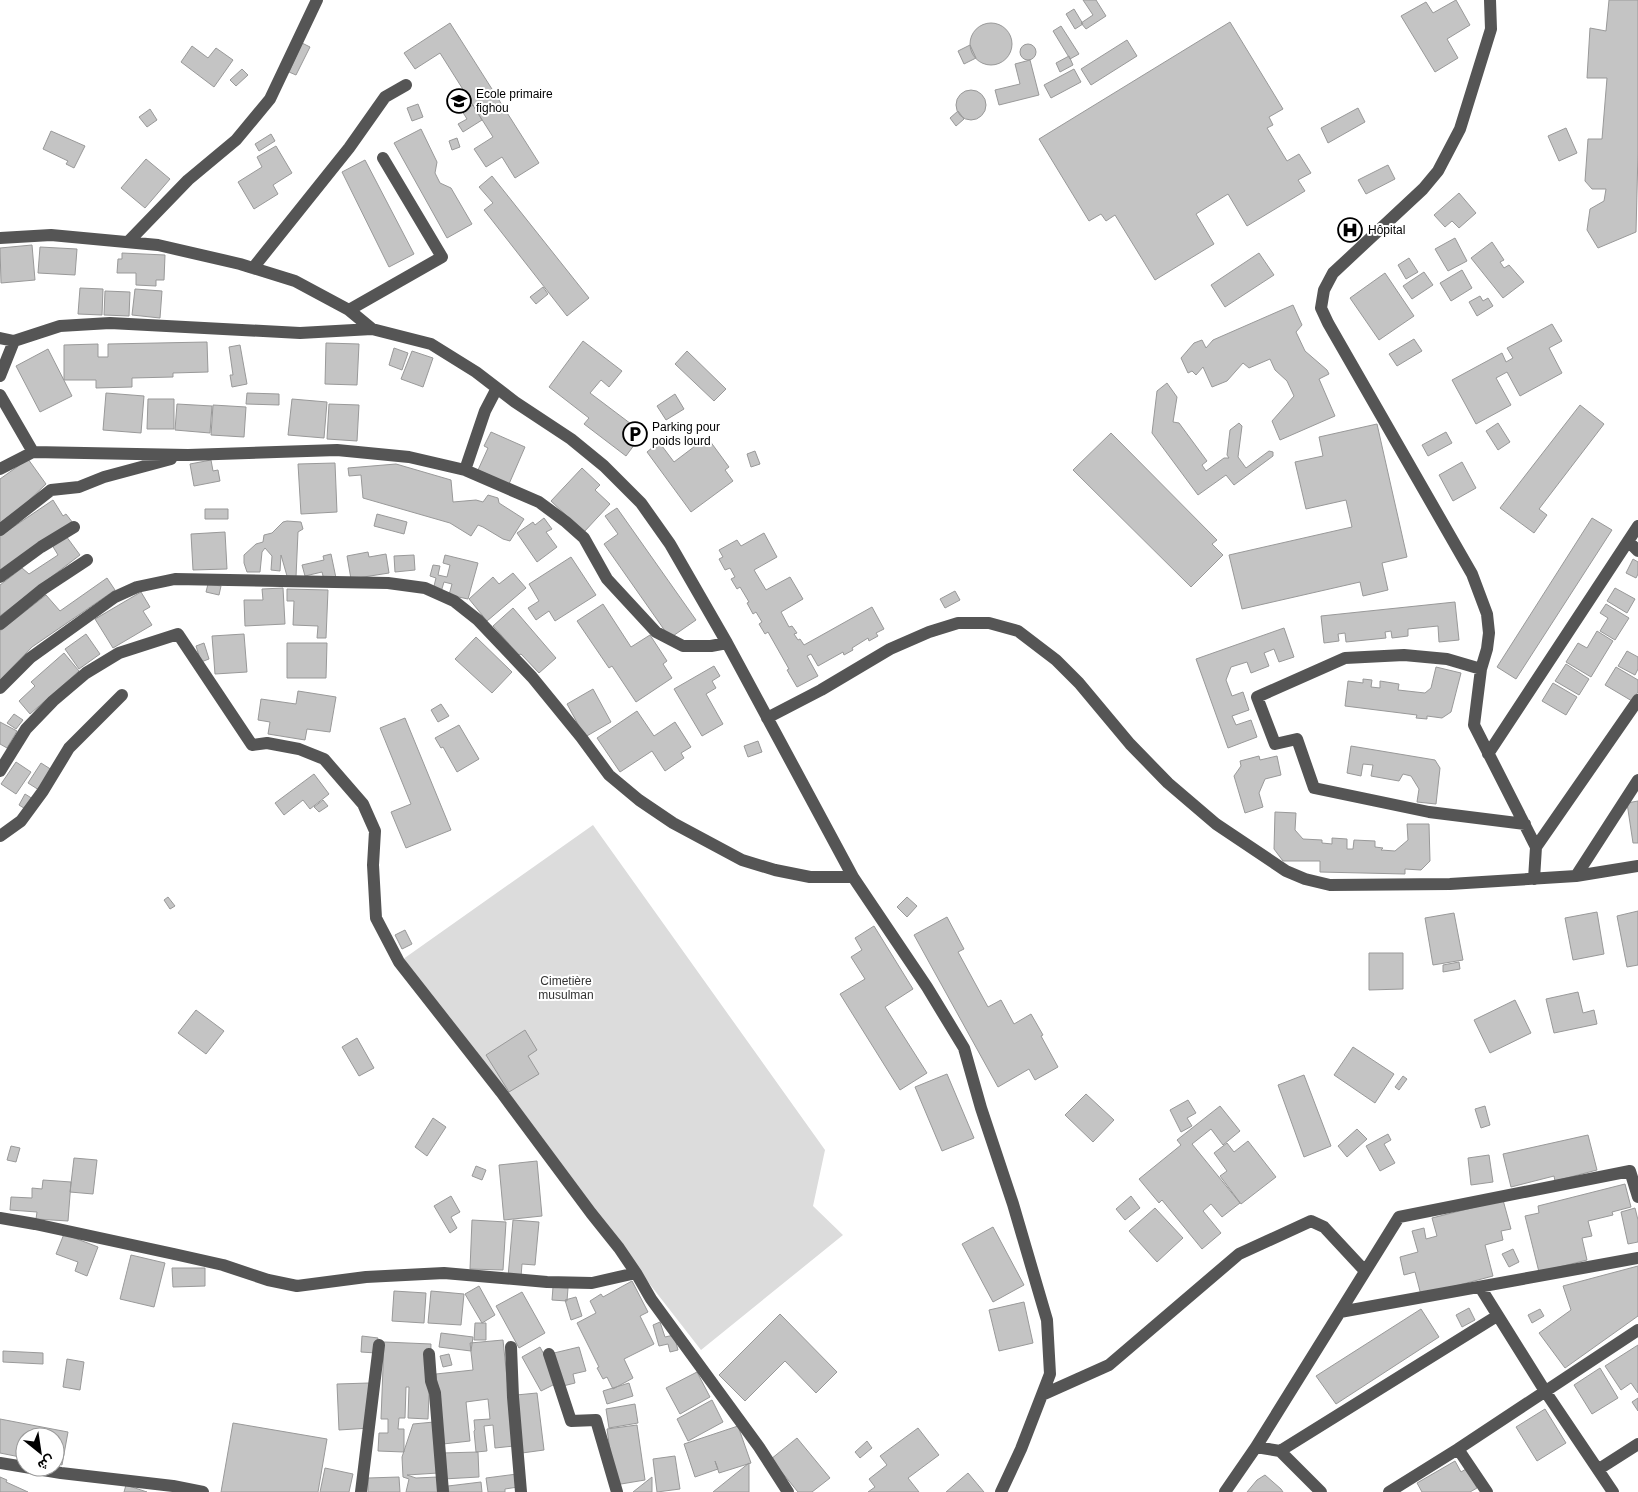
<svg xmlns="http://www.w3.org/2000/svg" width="1638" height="1492" font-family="Arial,Vazirmatn,sans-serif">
	<rect width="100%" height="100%" fill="#fff"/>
	<path fill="#dcdcdc" d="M593 825 825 1150 813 1206 843 1235 701 1350 399 962Z"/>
	<path fill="#c4c4c4" stroke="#999" d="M1083 0H1096L1106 16 1086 29 1081 23 1093 15Z
		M1456 0 1470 25 1447 39 1458 58 1435 72 1401 16 1426 2 1433 13Z
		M1609 0H1638V152L1636 232 1598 248 1587 230 1590 209 1604 201 1606 189H1592L1585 181 1588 139H1602L1607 78H1587L1590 28 1606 31Z
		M1074 9 1083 24 1075 29 1066 14Z
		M1230 22 1283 109 1269 117 1273 125 1267 128 1287 161 1299 154 1311 173 1298 180 1305 191 1247 226 1228 194 1196 214 1214 244 1155 280 1115 215 1106 221 1101 214 1089 221 1039 139Z
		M450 23 539 163 515 178 502 157 486 167 474 149 493 137 440 53 415 69 404 53Z
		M970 44a21 21 0 1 1 42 0a21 21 0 1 1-42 0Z
		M1061 26 1079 54 1070 59 1053 31Z
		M1127 40 1137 56 1091 85 1081 69Z
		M302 43 310 47 296 75 289 72Z
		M1020 52a8 8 0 1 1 16 0a8 8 0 1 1-16 0Z
		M970 45 976 58 964 64 958 51Z
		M192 46 208 58 216 48 233 60 214 87 181 62Z
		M1069 56 1073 65 1060 72 1056 63Z
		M1030 60 1039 95 999 105 995 90 1020 84 1015 64Z
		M242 69 248 75 236 86 230 80Z
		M1074 69 1081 82 1051 98 1044 85Z
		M956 105a15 15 0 1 1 30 0a15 15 0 1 1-30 0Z
		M418 104 423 117 412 121 407 108Z
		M473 105 482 120 463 132 458 124 467 119 462 111Z
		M1358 108 1365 122 1328 143 1321 128Z
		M150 109 157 120 147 127 139 117Z
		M958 111 964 119 956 126 950 118Z
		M1566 128 1577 153 1559 161 1548 136Z
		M421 129 437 162 435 173 440 183 451 188 472 224 447 238 394 143Z
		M51 131 85 146 74 168 66 164 68 161 43 149Z
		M271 134 275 141 259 151 255 144Z
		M457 138 460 147 452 150 449 141Z
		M276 146 292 173 273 185 278 194 254 209 238 182 262 167 257 157Z
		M146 159 170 179 145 208 121 188Z
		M365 160 414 254 389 267 342 172Z
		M1388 165 1395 179 1366 194 1358 180Z
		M492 176 589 298 567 316 484 210 493 203 479 187Z
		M1459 193 1476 213 1459 228 1452 221 1445 227 1434 215Z
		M1455 238 1467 261 1448 271 1435 249Z
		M1492 242 1504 260 1500 262 1504 268 1509 265 1524 282 1503 298 1471 258Z
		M32 245 35 280 1 283 0 248Z
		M40 247 77 249 75 275 38 273Z
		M122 253 165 255 164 280H156V286L136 285V273H117L118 259H122Z
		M1259 253 1274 275 1225 307 1211 285Z
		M1409 258 1418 272 1406 279 1398 265Z
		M1462 270 1472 288 1451 301 1440 283Z
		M1424 272 1433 285 1412 299 1403 286Z
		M1385 273 1414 316 1379 340 1350 298Z
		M543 287 548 294 536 304 530 297Z
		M80 288 103 289 102 315 78 314Z
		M135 289 162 291 160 318 132 315Z
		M105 291 130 292 129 316 104 315Z
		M1480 296 1483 301 1488 298 1493 306 1477 316 1469 302Z
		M1293 305 1302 325 1296 332 1305 351 1327 370 1329 374 1319 379 1335 416 1280 440 1272 421 1294 396 1287 381 1275 370 1270 359 1249 368 1243 363 1227 381 1212 387 1203 367 1196 375 1192 371 1188 373 1181 358 1194 343 1202 340 1206 348 1213 340Z
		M1552 324 1562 341 1549 348 1562 373 1520 396 1507 372 1496 378 1511 405 1476 424 1452 380 1502 353 1506 362 1513 358 1507 348Z
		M1414 339 1422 351 1397 366 1389 354Z
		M583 341 622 371 609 387 601 380 590 393 643 433 626 456 584 424 589 418 549 387Z
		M207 342 208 372 173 373V377L132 378V387L96 388V380H64V345L98 344V357H108V344Z
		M326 343 359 344 357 385 325 384Z
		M240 345 247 384 232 387 230 375H233L229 347Z
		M394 348 408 353 402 370 389 365Z
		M48 349 72 396 40 412 16 366Z
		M412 351 433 358 423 387 401 379Z
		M687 351 726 389 714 401 675 364Z
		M1167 383 1177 397 1173 422 1179 423 1207 461 1202 465 1206 471 1224 458H1229L1227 455 1230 430 1239 423 1242 426 1238 457 1246 468 1269 451 1273 452V456L1234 485 1226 475 1198 495 1152 433 1157 391Z
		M106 393 144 396 141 433 103 430Z
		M247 393 279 394V405L246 404Z
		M675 394 684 409 666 420 657 406Z
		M148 399H174V429H147Z
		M292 399 327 402 324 438 288 435Z
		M177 404 212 406 210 433 175 430Z
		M329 404 359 405 357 441 327 439Z
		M213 405 246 407 244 437 211 435Z
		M1580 405 1604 424 1539 509 1547 515 1534 533 1500 508Z
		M1498 423 1510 442 1498 450 1486 431Z
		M1377 424 1407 557 1382 563 1388 590 1363 596 1360 582 1242 609 1229 555 1352 527 1346 500 1306 509 1295 462 1323 456 1319 437Z
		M491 432 525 447 509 484 478 470 488 448 484 446Z
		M1446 432 1452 443 1428 456 1422 445Z
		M1111 433 1217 540 1212 544 1223 555 1191 587 1073 470Z
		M707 437 729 467 725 470 733 481 691 512 647 452 659 442 674 462Z
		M755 451 760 464 751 467 747 454Z
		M28 459 46 484 21 508 0 523V479Z
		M211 460 213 471 218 470 220 481 194 486 190 464Z
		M1462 462 1476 488 1453 501 1439 475Z
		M335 463 337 512 301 514 298 464Z
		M396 464 451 480 453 502 476 500 483 502 488 495 498 498 499 503 524 519 510 541 503 539 483 527 478 525 471 536 450 523 363 498 361 475 349 476 348 468Z
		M582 468 600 485 595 490 610 504 584 532 551 501Z
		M53 500 63 516 66 514 73 523 0 571V536Z
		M617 508 696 620 670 638 604 544 618 534 605 516Z
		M205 509H228V519H205Z
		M377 514 407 522 404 534 374 526Z
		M544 518 552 529 546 532 557 547 537 562 517 533 533 522 535 525Z
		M1592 518 1612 530 1516 679 1497 667Z
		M287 521 301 522 303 529 298 532 296 577 287 576 281 555 280 571 271 570 272 556 265 548 262 552 260 572H247L244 563V555L256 544 263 542 264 535 272 533 283 522Z
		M225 532 227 569 193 570 191 534Z
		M764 533 777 557 754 570 766 590 790 577 803 599 781 612 789 627 792 626 797 633 794 634 798 640 800 639 804 645 872 607 884 629 876 633 878 636 869 641 868 638 852 648 853 650 844 655 843 652 818 666 811 654 807 656 818 676 797 687 787 670 789 669 768 632 765 634 759 624 762 622 756 612 753 614 747 603 749 602 740 587 737 589 731 579 735 577 730 568 725 570 719 559 723 557 719 550 737 540 741 546Z
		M66 536 80 555 0 616V585L22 568 29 574 58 555 52 545Z
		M368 552 369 557 386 554 389 573 351 579 347 556Z
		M331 554 336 578 324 580 322 572 305 576 302 565 324 560 323 556Z
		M414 555 415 570 395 572 394 556Z
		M445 555 478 563 468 599 449 595 452 584 444 582 441 592 433 590 436 578 430 576 433 565 440 566 438 575 447 577 450 565 443 563Z
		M571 557 596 595 555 621 549 611 536 620 528 608 539 601 529 584Z
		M1633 559 1638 562V574L1636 578 1626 573Z
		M513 573 526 588 487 621 469 599 493 577 499 584Z
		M107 578 115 590 32 647 0 680V631L46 595 60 611Z
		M208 584 221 586 219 595 206 592Z
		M283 588 285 624 245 626 244 600H263L262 589Z
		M1615 588 1635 599 1627 613 1607 601Z
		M287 589 328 590 326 638H317L318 626 293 625 294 601H287Z
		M955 591 960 600 945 608 940 599Z
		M141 592 150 607 143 611 152 625 113 648 95 619Z
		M1455 602 1459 640 1439 642 1438 626 1408 629V636L1392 638 1391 631 1385 632 1386 638 1346 642 1345 633 1338 634 1339 641 1324 643 1321 616Z
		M603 604 631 647 650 635 667 661 663 664 672 678 636 702 612 666 609 668 577 621Z
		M1606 604 1629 618 1615 640 1600 631 1608 618 1600 613Z
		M513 608 556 658 539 673 521 654 519 655 493 626Z
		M1284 628 1294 657 1279 662 1274 649 1264 653 1269 666 1251 673 1247 662 1231 667 1226 680 1232 696 1243 692 1249 710 1232 716 1236 725 1251 720 1257 737 1228 748 1196 659Z
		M1597 631 1613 641 1591 677 1566 662 1578 643 1587 648Z
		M86 634 100 654 79 669 65 649Z
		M244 634 247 672 215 674 212 636Z
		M476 637 512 672 492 693 455 659Z
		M204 643 209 659 201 662 196 646Z
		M287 643H327L326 678H287Z
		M1627 651 1638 657V669L1635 675 1618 666Z
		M64 653 79 671 30 714 19 701 35 686 31 682Z
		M1566 664 1589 679 1579 695 1555 681Z
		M714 666 720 676 712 681 716 688 706 694 723 724 702 736 674 689Z
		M1436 667 1461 673 1451 712 1442 718 1427 716V719L1416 718 1417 715 1345 706 1348 681 1363 683V679L1372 680 1371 687 1380 688V681L1399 684 1398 690 1425 693 1431 688Z
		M1616 667 1638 680V692L1632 701 1605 685Z
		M1553 683 1577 697 1566 715 1542 701Z
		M593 689 611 722 585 737 567 704Z
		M298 691 336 697 330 732 307 729 305 740 268 734 270 722 258 720 261 699 296 704Z
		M441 704 449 716 438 722 431 710Z
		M637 711 654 736 675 722 691 747 681 753 684 758 665 771 652 751 620 772 597 738Z
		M14 714 23 720 16 729 7 723Z
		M405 718 451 830 406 848 391 812 411 804 380 728Z
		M0 722 17 731 7 748 0 744Z
		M459 725 479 759 457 772 443 747 441 748 435 738Z
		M758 741 762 752 748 757 744 746Z
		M1351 746 1435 760 1440 768 1436 804 1417 802 1419 789 1411 776 1403 774 1399 781 1371 776 1373 765 1363 764 1361 776 1347 773Z
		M1259 756 1260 760 1277 756 1281 775 1265 779 1259 793 1263 807 1245 813 1234 776 1241 766 1240 761Z
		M16 762 31 772 16 794 1 784Z
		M41 763 52 770 39 790 28 783Z
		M314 774 329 794 310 809 303 800 284 815 275 803Z
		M25 794 33 799 27 810 19 805Z
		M323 800 328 806 319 812 314 807Z
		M1638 801V843H1633L1627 803Z
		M1275 812 1296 813 1295 830 1303 839 1322 840V843L1332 844V838L1347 839V849H1353L1354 840 1375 841V847L1383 848 1381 850 1395 851 1408 840 1407 824H1429L1430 861 1421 870 1405 869V874L1320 872V861H1283L1274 849Z
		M168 897 175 906 170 909 164 900Z
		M907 897 917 906 907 917 897 907Z
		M1638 911V965L1627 967 1617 916Z
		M1597 912 1604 954 1573 960 1565 918Z
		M1454 913 1463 960 1433 965 1425 918Z
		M947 917 964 949 958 952 988 1007 1001 1000 1014 1024 1031 1014 1043 1035 1041 1036 1058 1067 1035 1080 1029 1069 998 1087 914 935Z
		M874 926 913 989 885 1007 927 1073 900 1090 840 994 865 979 851 957 862 950 855 938Z
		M405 930 412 944 402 949 395 935Z
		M1369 953H1403V989L1369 990Z
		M1459 962 1460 969 1443 972V965Z
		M1578 992 1583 1013 1594 1010 1597 1024 1554 1033 1546 999Z
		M1515 1000 1531 1033 1490 1053 1474 1020Z
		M196 1010 224 1031 206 1054 178 1033Z
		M525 1030 537 1050 528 1056 539 1074 509 1092 486 1055Z
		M357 1038 374 1068 359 1076 342 1047Z
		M1353 1047 1394 1074 1375 1103 1334 1075Z
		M947 1074 974 1138 942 1151 915 1087Z
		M1304 1075 1331 1146 1304 1157 1278 1085Z
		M1403 1076 1407 1079 1399 1090 1395 1087Z
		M1086 1094 1114 1120 1093 1142 1065 1115Z
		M1188 1100 1196 1113 1187 1118 1192 1126 1181 1132 1170 1110Z
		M1220 1106 1240 1131 1223 1145 1211 1129 1192 1144 1240 1203 1222 1217 1211 1204 1203 1211 1221 1233 1202 1249 1162 1200 1159 1203 1139 1179 1181 1145 1177 1140Z
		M1485 1106 1490 1125 1481 1128 1475 1109Z
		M433 1118 446 1127 427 1156 415 1147Z
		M1357 1129 1367 1139 1347 1157 1338 1146Z
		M1388 1134 1391 1140 1384 1144 1395 1163 1380 1171 1366 1146Z
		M1588 1135 1597 1170 1555 1181 1554 1176 1511 1187 1503 1154Z
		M1248 1141 1276 1177 1241 1204 1220 1176 1227 1171 1214 1153 1227 1143 1234 1152Z
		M11 1146 20 1148 16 1162 7 1160Z
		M1489 1155 1493 1182 1471 1185 1468 1158Z
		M74 1158 97 1160 93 1194 70 1192Z
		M537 1161 542 1216 504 1220 499 1165Z
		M476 1166 486 1170 482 1180 472 1176Z
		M43 1180 71 1182 68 1221 36 1219 37 1212 10 1210 11 1197 32 1198V1188L42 1189Z
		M1625 1184 1631 1207 1612 1212 1613 1215 1588 1221 1592 1236 1582 1238 1587 1260 1539 1272 1525 1216 1539 1213 1538 1206Z
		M451 1196 460 1212 451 1217 457 1228 450 1233 434 1206Z
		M1131 1196 1140 1208 1125 1220 1116 1209Z
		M1503 1200 1511 1229 1501 1231 1503 1240 1485 1245 1493 1276 1421 1295 1415 1272 1404 1275 1400 1257 1418 1252 1412 1231 1424 1228 1426 1239 1437 1236 1432 1218Z
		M1155 1208 1183 1238 1157 1262 1129 1231Z
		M1635 1208 1638 1220V1242L1628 1244 1621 1212Z
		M472 1220 506 1222 503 1270 470 1269Z
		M513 1220 539 1222 535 1265 522 1264 521 1277H508Z
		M993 1227 1024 1285 993 1302 962 1244Z
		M64 1234 98 1247 87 1276 75 1271 78 1262 56 1254Z
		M1513 1249 1519 1262 1509 1267 1502 1254Z
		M131 1255 165 1263 154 1307 120 1299Z
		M1638 1266V1316L1565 1368 1539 1333 1571 1310 1563 1286Z
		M172 1268H205V1286L173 1287Z
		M632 1281 648 1312 640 1316 654 1344 624 1359 633 1378 613 1389 607 1377 603 1379 597 1368 599 1367 577 1323 596 1313 590 1301 601 1294 603 1297Z
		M479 1286 495 1315 482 1323 465 1294Z
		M553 1287 568 1288 567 1301 552 1300Z
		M394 1291 426 1293 424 1323 392 1321Z
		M431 1291 464 1294 461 1325 428 1323Z
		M522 1292 545 1333 519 1348 496 1306Z
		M576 1297 582 1316 571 1320 565 1300Z
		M1024 1302 1033 1343 999 1351 989 1310Z
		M1469 1308 1475 1320 1462 1327 1456 1315Z
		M1421 1309 1439 1337 1336 1404 1316 1376Z
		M1540 1309 1544 1316 1532 1323 1528 1315Z
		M780 1314 837 1372 816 1393 785 1361 745 1401 719 1375Z
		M660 1322 665 1337 674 1335 678 1350 670 1352 668 1344 659 1346 653 1325Z
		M475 1323H486V1340H474Z
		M441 1333 473 1337 471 1351 439 1347Z
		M362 1336 378 1338 376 1353 361 1352Z
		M503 1340 514 1446 495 1448 493 1425 484 1426 487 1451 476 1452 474 1431 475 1430 474 1420 490 1419 488 1399 466 1402 470 1441 443 1444 436 1374 473 1370 470 1343Z
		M384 1342 431 1344 428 1419 408 1418 409 1387H406L405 1418H399L398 1429H404V1452L378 1451 379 1433H388V1419H381Z
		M1638 1345V1393L1631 1383 1621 1390 1605 1366Z
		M540 1347 559 1382 541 1391 522 1357Z
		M579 1347 586 1371 573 1374 575 1383 563 1386 554 1353Z
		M3 1351 43 1353V1364L3 1362Z
		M449 1354 452 1365 443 1367 440 1356Z
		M67 1359 84 1362 80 1390 63 1387Z
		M1600 1368 1618 1398 1592 1414 1574 1385Z
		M697 1372 710 1397 680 1414 666 1388Z
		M369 1383 370 1428 339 1430 337 1384Z
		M629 1383 633 1396 607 1404 603 1391Z
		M537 1393 544 1450 522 1453 516 1395Z
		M1638 1398V1411L1632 1402Z
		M712 1400 723 1422 688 1441 677 1419Z
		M635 1404 638 1423 609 1428 606 1409Z
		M1545 1409 1566 1443 1537 1461 1516 1427Z
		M0 1419 68 1432 62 1465 55 1463V1437H25V1458L0 1453Z
		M434 1422 438 1473 407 1475 416 1478 438 1477 439 1492H406L409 1479 403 1477 402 1457 413 1424Z
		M233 1423 327 1439 318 1492H221Z
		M637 1425 645 1480 615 1485 607 1429Z
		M738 1426 751 1463 719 1473 715 1461 718 1469 695 1477 684 1444Z
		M918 1428 939 1455 908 1478 919 1492H868L875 1487 869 1479 887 1465 880 1456Z
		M797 1438 830 1478 812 1492H798L771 1459Z
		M867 1441 872 1448 860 1458 855 1452Z
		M478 1452 479 1477 443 1479 442 1453Z
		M675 1456 680 1489 657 1492 653 1459Z
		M1455 1461 1461 1472 1466 1469 1477 1488 1470 1492H1422L1417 1483Z
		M749 1463V1492H713Z
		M325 1468 353 1474 349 1492H320Z
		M968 1473 984 1492H946Z
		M517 1474 518 1487 505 1489V1492H488L486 1478Z
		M1265 1475 1281 1489 1283 1492H1247L1257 1480Z
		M0 1477 7 1480 6 1482 28 1492H0Z
		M399 1477 400 1492H368V1478Z
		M652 1477V1492H633Z
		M481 1482 482 1492H449L448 1486Z
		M126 1485 147 1492H124Z"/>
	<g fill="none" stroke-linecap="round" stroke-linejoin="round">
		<path stroke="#555" stroke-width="12" d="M1490 0 1491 29 1460 129 1438 171 1423 189 1333 273 1324 290 1321 308 1328 323 1472 574 1487 614 1489 633 1487 649 1481 669 1474 725 1536 847
			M0 238 51 235 158 245 240 264 295 281 349 310 372 329 431 344 476 372 515 402 571 439 604 466 641 503 670 544 727 643 853 877 927 987 964 1048 981 1108 1013 1204 1047 1320 1050 1374 1021 1449 1001 1492
			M128 242 188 180 236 140 270 99 317 0
			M253 268 349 148 385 97 406 85
			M349 310 442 257 383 158
			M0 338 14 341
			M0 376 14 341 60 326 110 323 300 333 372 329
			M0 395 33 452
			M0 469 33 452 188 455 337 450 409 457 465 470 539 502 566 522 584 538 607 579 656 632 683 646H711L727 643
			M465 470 485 411 497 388
			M0 530 51 490 79 487 104 477 171 459
			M1628 541 1638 551
			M0 577 41 547 74 527
			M0 624 43 589 87 560
			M1481 669 1447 659 1404 655 1345 658 1257 697 1275 744 1297 739 1314 788 1429 812 1525 824
			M0 688 30 658 115 597 137 587 175 579 388 583 425 588 454 601 478 620 532 677 581 737 609 775 639 800 673 823 742 860 775 870 810 877H853
			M767 718 821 690 890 649 929 632 958 623H989L1018 631 1056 660 1079 683 1130 744 1168 783 1216 824 1286 871 1305 879 1330 885 1450 884 1576 876 1638 866
			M1488 754 1638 526
			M0 771 26 729 53 701 86 673 119 653 178 634 252 745 267 743 299 749 324 759 363 804 375 831 373 865 376 918 399 962 501 1092 591 1213 619 1248 636 1273 651 1299 759 1447 788 1492
			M0 836 21 821 43 791 69 748 122 695
			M1576 876 1638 780
			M1534 879 1536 847 1638 700
			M0 1218 35 1224 174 1254 223 1265 268 1280 297 1286 366 1277 444 1273 547 1282 592 1283 636 1273
			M1480 1287 1545 1391 1613 1492
			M1340 1312 1638 1258
			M511 1347 513 1397 521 1492
			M429 1354 431 1381 435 1393 443 1492
			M549 1354 571 1421 596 1420 617 1492
			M1042 1395 1109 1365 1239 1254 1311 1221 1324 1227 1365 1271
			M1256 1447 1280 1451 1321 1492
			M1458 1449 1487 1492
			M1280 1451 1497 1316
			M0 1463 61 1473 173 1486 203 1492
			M1599 1469 1638 1444
			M361 1492 379 1345
			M1225 1492 1256 1447 1399 1217 1630 1171 1638 1197
			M1389 1492 1458 1449 1638 1330"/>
	</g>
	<defs>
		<g id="school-ring" transform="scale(1.25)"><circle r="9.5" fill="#fff" stroke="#000" stroke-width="1.5"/><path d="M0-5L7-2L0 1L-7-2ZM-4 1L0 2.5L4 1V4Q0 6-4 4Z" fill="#000"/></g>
		<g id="hospital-ring" transform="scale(1.25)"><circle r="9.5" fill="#fff" stroke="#000" stroke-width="1.5"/><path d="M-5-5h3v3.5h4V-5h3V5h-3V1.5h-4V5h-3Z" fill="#000"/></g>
		<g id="parking-ring" transform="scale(1.25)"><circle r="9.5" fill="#fff" stroke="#000" stroke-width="1.5"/><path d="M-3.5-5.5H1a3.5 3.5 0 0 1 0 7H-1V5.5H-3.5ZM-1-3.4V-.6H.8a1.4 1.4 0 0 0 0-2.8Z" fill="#000"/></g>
	</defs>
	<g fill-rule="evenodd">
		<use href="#school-ring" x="459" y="101"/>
		<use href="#hospital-ring" x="1350" y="230"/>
		<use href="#parking-ring" x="635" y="434"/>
	</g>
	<g text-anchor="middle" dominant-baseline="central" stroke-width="4" stroke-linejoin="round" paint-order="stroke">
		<g font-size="12" fill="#000" stroke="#fff" text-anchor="start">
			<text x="476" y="94">Ecole primaire<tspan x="476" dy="14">fighou</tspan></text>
			<text x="1368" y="230">Hôpital</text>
			<text x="652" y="427">Parking pour<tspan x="652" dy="14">poids lourd</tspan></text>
		</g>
		<g font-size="12" fill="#333" stroke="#fff">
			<text x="566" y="981">Cimetière<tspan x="566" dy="14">musulman</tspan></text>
		</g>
	</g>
	<g transform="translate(40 1452) rotate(150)"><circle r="24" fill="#ffffff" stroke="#999999"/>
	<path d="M0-4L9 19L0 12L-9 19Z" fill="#000000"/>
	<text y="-8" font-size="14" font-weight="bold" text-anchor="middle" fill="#000000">ش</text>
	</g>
</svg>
